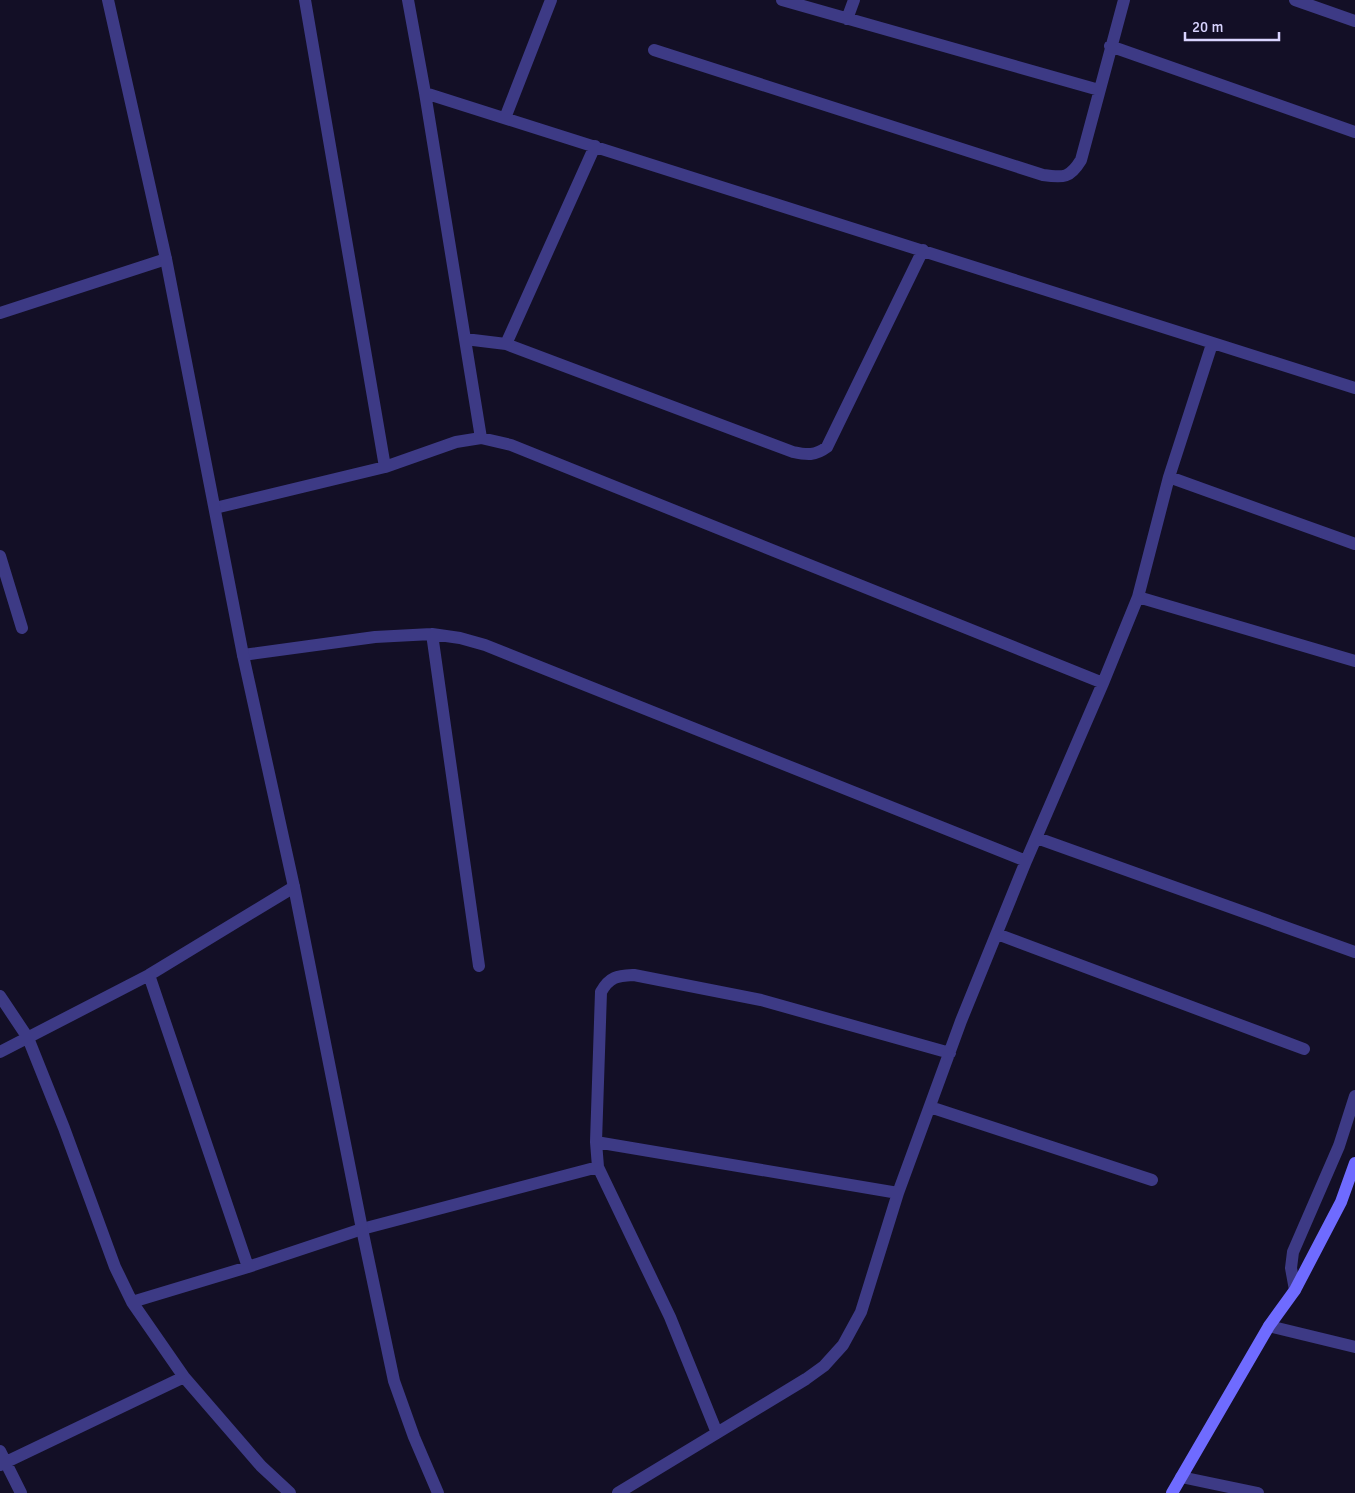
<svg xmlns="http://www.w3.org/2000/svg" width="1355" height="1493" font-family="Signika,sans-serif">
	<rect width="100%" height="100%" fill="#130f26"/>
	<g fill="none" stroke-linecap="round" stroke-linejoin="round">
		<path stroke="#3d3a85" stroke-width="12" d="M305 0 385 467
			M408 0 425 93 481 438
			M782 0 1099 90
			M1295 0 1355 21
			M847 19 854 0
			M1110 46 1355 132
			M654 50 1043 175C1064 178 1070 178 1081 160L1124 0
			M425 93 1355 388
			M505 118 551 0
			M0 313 166 259
			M465 339 506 344 793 452C807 455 815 456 827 447L923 250
			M506 344 595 146
			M1169 477 1355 544
			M215 508 385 467 456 442 481 438 511 445 1103 683
			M0 556 22 628
			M1138 597 1355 661
			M432 634 479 966
			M243 655 375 637 432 634 460 638 485 645 1026 861
			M1037 838 1355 952
			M997 934 1304 1049
			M149 975 248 1267
			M0 996 28 1038 64 1128 115 1267 132 1302 184 1377 261 1466 290 1493
			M0 1052 149 975 294 887
			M930 1107 1152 1180
			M596 1142 898 1193
			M1295 1290 1291 1268 1293 1252 1339 1146 1355 1096
			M132 1302 248 1267 362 1229 598 1167
			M1269 1326 1355 1347
			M717 1433 670 1317 598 1167 596 1142 601 992C610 976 618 976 634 975L761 1000 950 1053
			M0 1451 21 1493
			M0 1465 184 1377
			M1181 1477 1258 1493
			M618 1493 806 1379 824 1366 843 1345 861 1312 898 1193 961 1021 1026 861 1103 683 1138 597 1169 477 1212 344"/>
		<path stroke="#3d3a85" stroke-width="12" d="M108 0 166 259 243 655 294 887 362 1229 394 1381 414 1437 438 1493"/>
		<path stroke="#6f6bff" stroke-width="12" d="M1172 1493 1269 1326 1295 1290 1341 1202 1355 1163"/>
	</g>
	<path d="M1185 32v8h94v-8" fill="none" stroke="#d9d4ff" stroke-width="2.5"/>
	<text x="1192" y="32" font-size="15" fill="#d9d4ff" stroke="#130f26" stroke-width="4" paint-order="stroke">20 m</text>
</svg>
